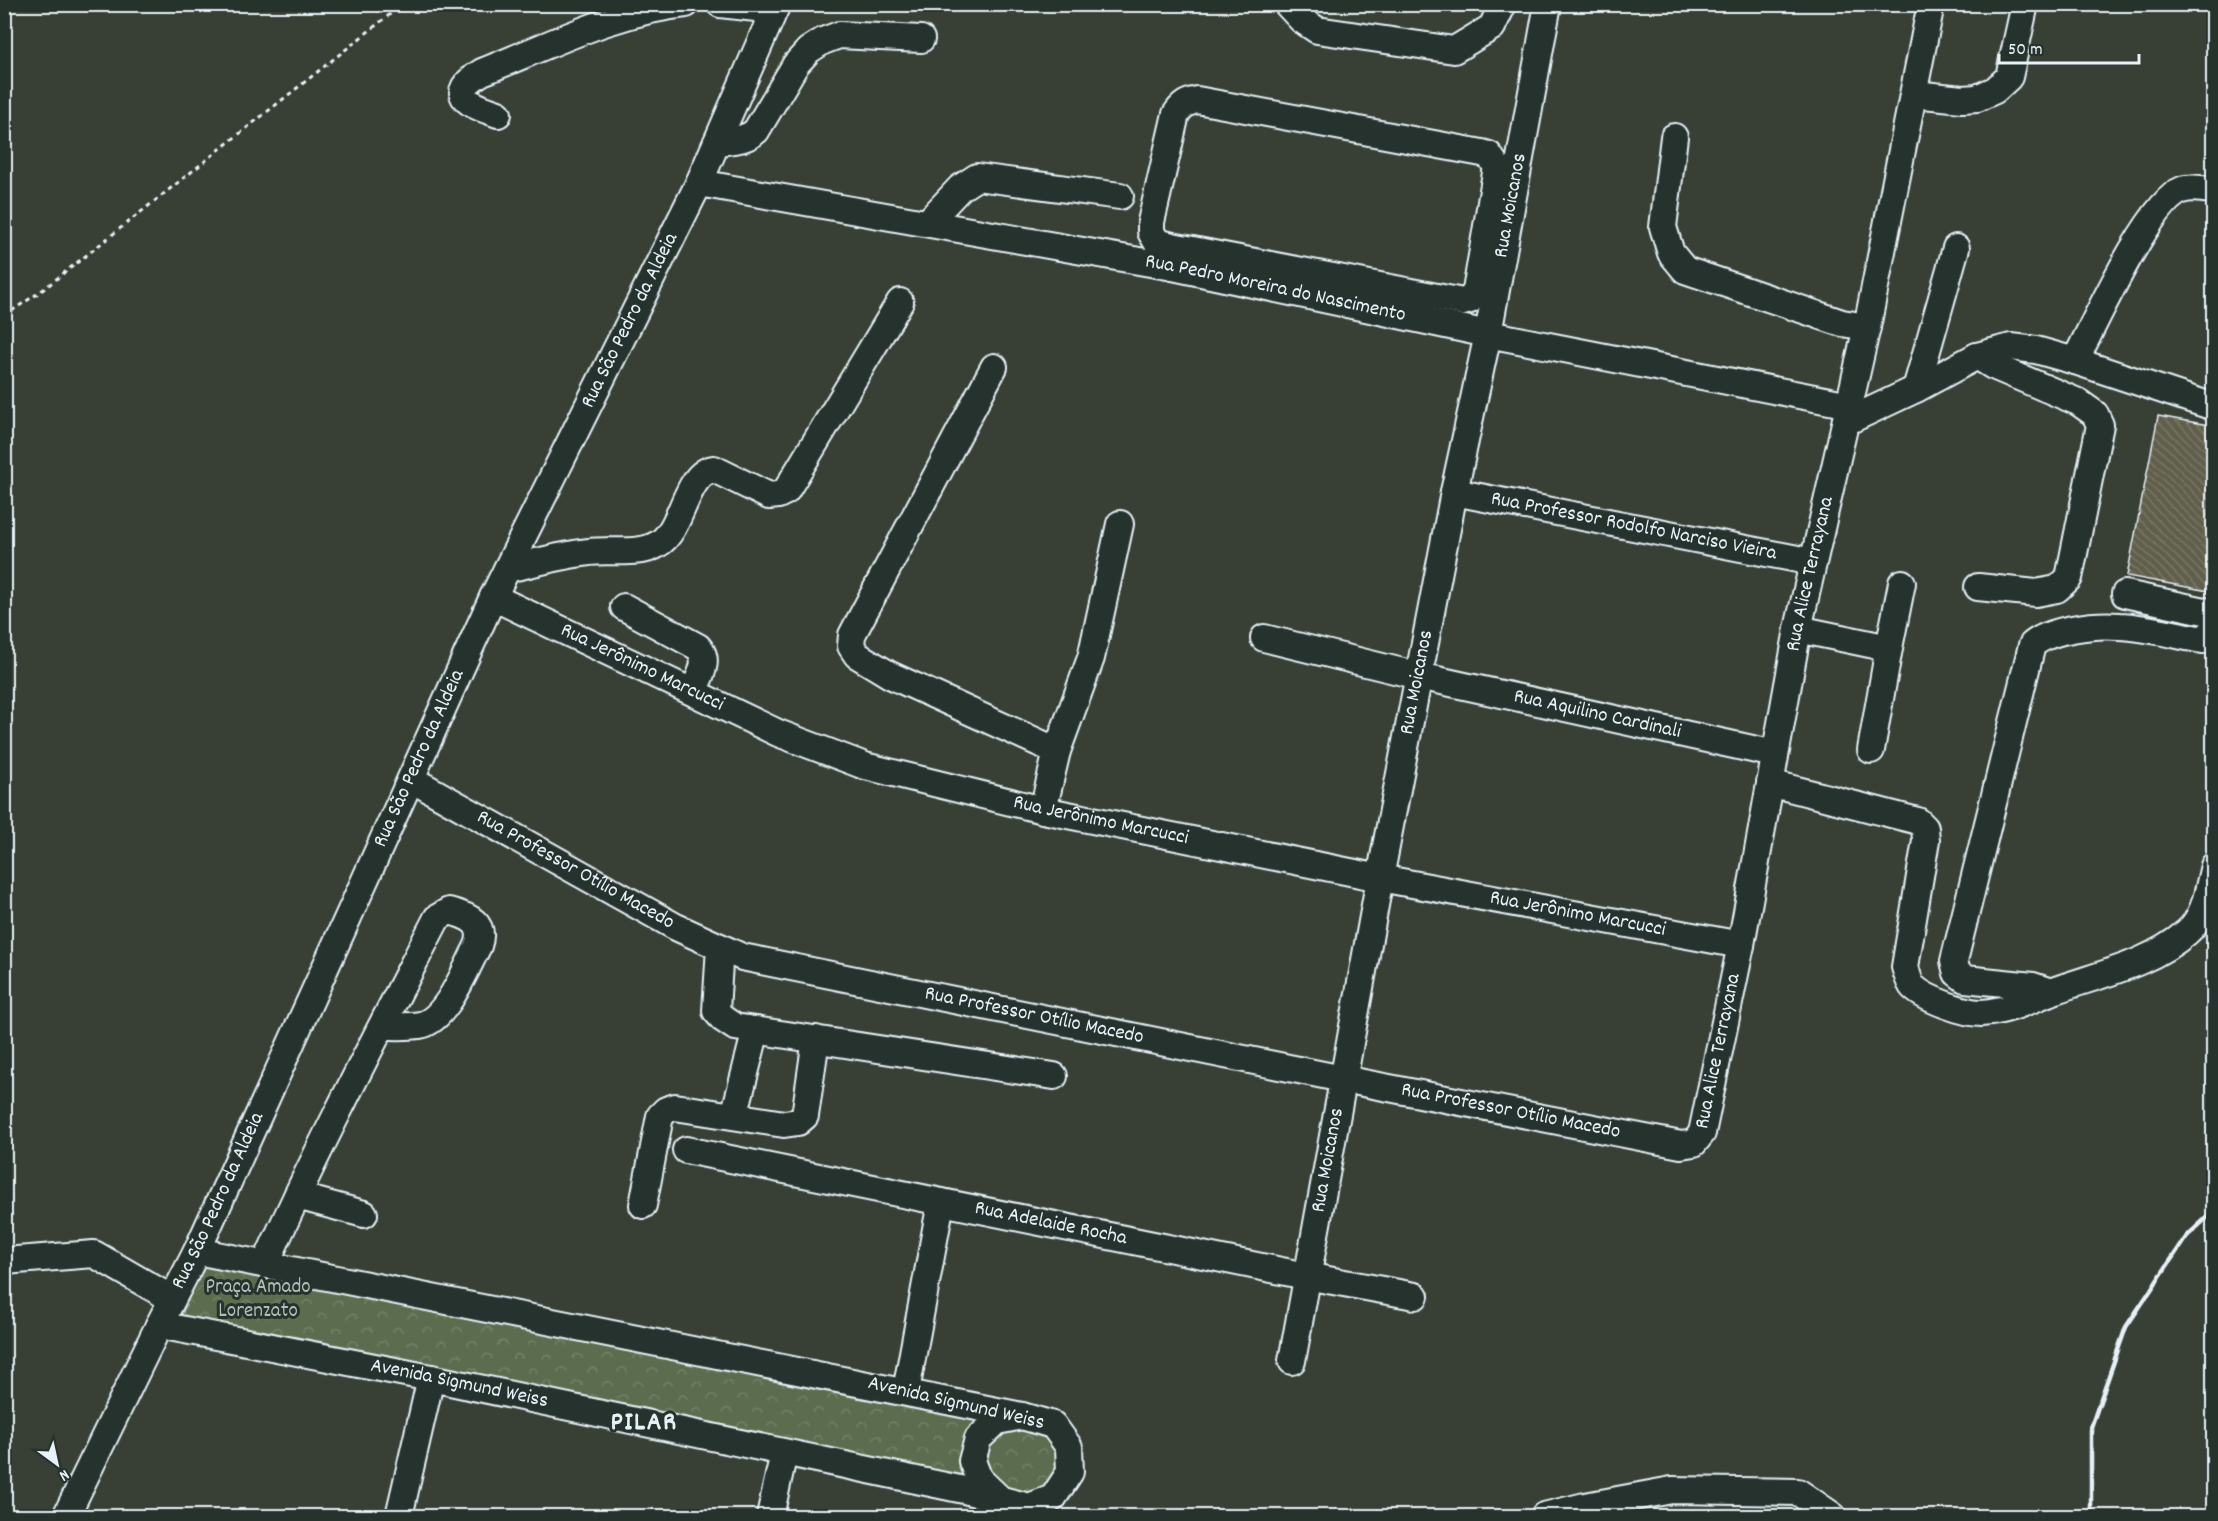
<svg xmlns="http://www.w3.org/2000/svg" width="2218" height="1521" font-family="Dekko,sans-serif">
	<defs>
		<pattern id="park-crowns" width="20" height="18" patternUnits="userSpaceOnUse" patternTransform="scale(1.5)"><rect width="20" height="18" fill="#5c6d50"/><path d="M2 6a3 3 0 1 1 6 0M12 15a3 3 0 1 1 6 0" fill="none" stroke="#73826a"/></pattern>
		<pattern id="building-back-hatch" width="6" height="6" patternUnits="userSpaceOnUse" patternTransform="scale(1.5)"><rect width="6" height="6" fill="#615f4b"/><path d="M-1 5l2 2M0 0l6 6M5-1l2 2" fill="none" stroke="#787666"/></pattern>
	</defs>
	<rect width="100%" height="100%" fill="#384036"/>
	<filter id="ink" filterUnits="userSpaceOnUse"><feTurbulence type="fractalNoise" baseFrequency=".0167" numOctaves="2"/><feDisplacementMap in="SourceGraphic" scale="12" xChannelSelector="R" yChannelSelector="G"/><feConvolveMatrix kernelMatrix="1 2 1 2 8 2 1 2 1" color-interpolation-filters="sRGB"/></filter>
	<g filter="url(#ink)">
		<path fill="url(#park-crowns)" stroke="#a2afa4" stroke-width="1.5" d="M206 1256 1010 1425 1053 1441 1069 1458 1059 1486 1036 1495 971 1479 181 1317Z"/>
		<path fill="url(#building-back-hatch)" stroke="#e8f1f8" stroke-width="1.5" d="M2158 416 2214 426V592L2127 576Z"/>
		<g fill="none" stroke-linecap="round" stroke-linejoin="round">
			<g stroke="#e8f1f8" stroke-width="30">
				<g id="minor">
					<path d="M720 4 774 10"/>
					<path d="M1287 4 1302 20 1317 30 1454 50 1492 27 1503 4"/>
					<path d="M1914 94 1962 99 1977 98 1995 90 2009 77 2025 4"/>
					<path d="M498 114C472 105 443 96 482 72 548 46 615 11 686 4"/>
					<path d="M1674 137 1663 227 1671 253 1685 270 1842 323 1867 327"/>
					<path d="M717 142C731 140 745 141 756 131L796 64 809 50 823 41 839 35 921 39"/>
					<path id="s1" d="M699 183 1173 267 1488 334 1850 405"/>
					<path d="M927 223 960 188 977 177 1120 196"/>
					<path d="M1173 267 1177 247 1463 302 1470 300 1476 291 1497 167 1489 155 1482 153 1197 100C1187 102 1182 105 1176 114L1151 222V232L1157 242 1177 247"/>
					<path d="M1977 356 1993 366 2078 402 2095 414 2100 425 2069 578 2057 589 2036 593 1978 587"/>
					<path d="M2075 361C2093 326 2149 202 2182 190 2190 187 2204 189 2214 191"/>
					<path d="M994 367 852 635 851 646 857 655 890 675 1057 751"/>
					<path d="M1916 389 1956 248"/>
					<path d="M1846 422 1916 389 1977 356 2011 347 2036 350 2075 361 2214 407"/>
					<path id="s2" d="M1454 492 1813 562"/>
					<path d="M507 569C534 563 562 555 589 552 611 549 639 556 658 544 683 530 685 472 714 469L769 496 778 495 786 491 900 302"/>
					<path d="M2125 594 2214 613"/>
					<path id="s3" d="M493 597 778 733 865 766 1043 810 1380 878 1741 945"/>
					<path d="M624 607 698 647C711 661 699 677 693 692"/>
					<path d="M1798 629 1889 648 1871 750"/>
					<path id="s4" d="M1264 638 1419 676 1775 754"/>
					<path d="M1889 648 1902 583"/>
					<path id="s5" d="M411 779 676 927 742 957 1343 1079 1681 1145 1694 1143 1702 1133 1741 945 1798 629 1867 327 1931 4"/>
					<path d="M1770 783 1918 821 1925 828 1926 840 1905 967C1907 973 1909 983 1913 987 1925 999 1964 1013 1981 1013 2006 1012 2028 1001 2050 992 2096 975 2150 965 2187 932 2206 916 2208 889 2214 866"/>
					<path d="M1043 810 1057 751 1091 658 1120 524"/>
					<path d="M720 947 716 1011 723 1019 735 1027 1054 1076"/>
					<path d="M2051 992 2033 986 1965 979 1957 973 1954 961 2032 645C2050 629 2095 624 2119 626 2147 627 2175 635 2203 640L2214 630"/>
					<path d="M734 1116 756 1030"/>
					<path id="s6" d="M686 1150 1306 1276 1415 1296"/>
					<path d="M297 1196 364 1214"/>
					<path d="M643 1205 660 1116 666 1110 675 1107 784 1124 798 1122 805 1116 816 1039"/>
					<path d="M4 1261 94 1254 172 1299"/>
					<path d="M265 1265C318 1147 378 1033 437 918L449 911C469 916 486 923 478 946 466 968 446 1021 420 1025 408 1027 394 1026 382 1026"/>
					<path id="s7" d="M159 1325 431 1378 964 1490 1029 1507 1053 1498 1070 1472 1069 1447 1053 1425 1022 1416 197 1251"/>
					<path id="s8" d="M1292 1361 1380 878 1454 492 1488 334 1548 4"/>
					<path d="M906 1391 941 1202"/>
					<path d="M1001 1500 979 1479 972 1461 978 1439 997 1421 1022 1416"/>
					<path id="s9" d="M66 1516 159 1325 197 1251 493 597 699 183 777 4"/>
					<path d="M399 1516 431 1378"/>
					<path d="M770 1516 784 1453"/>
					<path d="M1544 1516 1585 1506 1672 1490 1798 1492 1833 1516"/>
				</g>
			</g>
			<path stroke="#e8f1f8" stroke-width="3" stroke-dasharray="4.5 4.5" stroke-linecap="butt" d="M4 316 40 292 403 4"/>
			<use href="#minor" stroke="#26332d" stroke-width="26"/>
			<path stroke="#e8f1f8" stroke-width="4.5" d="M2091 1516V1427L2126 1327 2187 1236 2214 1211"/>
		</g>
	</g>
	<g text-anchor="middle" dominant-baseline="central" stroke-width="6" stroke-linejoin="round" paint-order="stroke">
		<g font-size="21" fill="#e8f1f8" stroke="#26332d">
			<text stroke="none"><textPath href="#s8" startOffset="1176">Rua Moicanos</textPath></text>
			<text stroke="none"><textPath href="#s1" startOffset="586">Rua Pedro Moreira do Nascimento</textPath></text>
			<text stroke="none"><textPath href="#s9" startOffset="1322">Rua São Pedro da Aldeia</textPath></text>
			<text stroke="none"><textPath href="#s2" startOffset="183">Rua Professor Rodolfo Narciso Vieira</textPath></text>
			<text stroke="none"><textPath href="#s5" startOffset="1929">Rua Alice Terrayana</textPath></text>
			<text stroke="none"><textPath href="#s3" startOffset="165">Rua Jerônimo Marcucci</textPath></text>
			<text stroke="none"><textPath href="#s8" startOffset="690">Rua Moicanos</textPath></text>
			<text stroke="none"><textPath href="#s4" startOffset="342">Rua Aquilino Cardinali</textPath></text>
			<text stroke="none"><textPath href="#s9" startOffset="836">Rua São Pedro da Aldeia</textPath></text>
			<text stroke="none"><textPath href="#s3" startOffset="651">Rua Jerônimo Marcucci</textPath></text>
			<text stroke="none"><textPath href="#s5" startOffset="188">Rua Professor Otílio Macedo</textPath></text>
			<text stroke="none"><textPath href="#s3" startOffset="1137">Rua Jerônimo Marcucci</textPath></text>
			<text stroke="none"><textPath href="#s5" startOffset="674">Rua Professor Otílio Macedo</textPath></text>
			<text stroke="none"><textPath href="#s5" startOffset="1443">Rua Alice Terrayana</textPath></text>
			<text stroke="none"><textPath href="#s5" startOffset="1160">Rua Professor Otílio Macedo</textPath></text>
			<text stroke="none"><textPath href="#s8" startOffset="204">Rua Moicanos</textPath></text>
			<text stroke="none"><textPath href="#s9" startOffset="350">Rua São Pedro da Aldeia</textPath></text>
			<text stroke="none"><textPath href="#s6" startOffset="372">Rua Adelaide Rocha</textPath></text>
			<text stroke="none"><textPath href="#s7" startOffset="306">Avenida Sigmund Weiss</textPath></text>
			<text transform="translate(956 1404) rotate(13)">Avenida Sigmund Weiss</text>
		</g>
		<g font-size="21" fill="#b0bcb5" stroke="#26332d">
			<text x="258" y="1288">Praça Amado<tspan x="258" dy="24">Lorenzato</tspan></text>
		</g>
		<g font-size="27" font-weight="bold" letter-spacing="1.5" fill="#e8f1f8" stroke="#26332d">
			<text x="644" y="1423">PILAR</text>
		</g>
	</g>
	<rect width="2218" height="1521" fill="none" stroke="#26332d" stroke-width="24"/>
	<rect x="12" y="12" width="2194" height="1497" fill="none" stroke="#e8f1f8" stroke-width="2" filter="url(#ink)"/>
	<g transform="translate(57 1464) rotate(147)" stroke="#26332d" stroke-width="4.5" paint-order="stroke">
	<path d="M0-4.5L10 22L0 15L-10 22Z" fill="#e8f1f8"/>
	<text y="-9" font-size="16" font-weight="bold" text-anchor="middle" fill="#e8f1f8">N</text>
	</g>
	<path d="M1999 54v9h140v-9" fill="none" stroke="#e8f1f8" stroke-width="3"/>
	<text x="2008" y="54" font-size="18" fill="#e8f1f8" stroke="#26332d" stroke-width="4.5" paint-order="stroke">50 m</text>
</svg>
